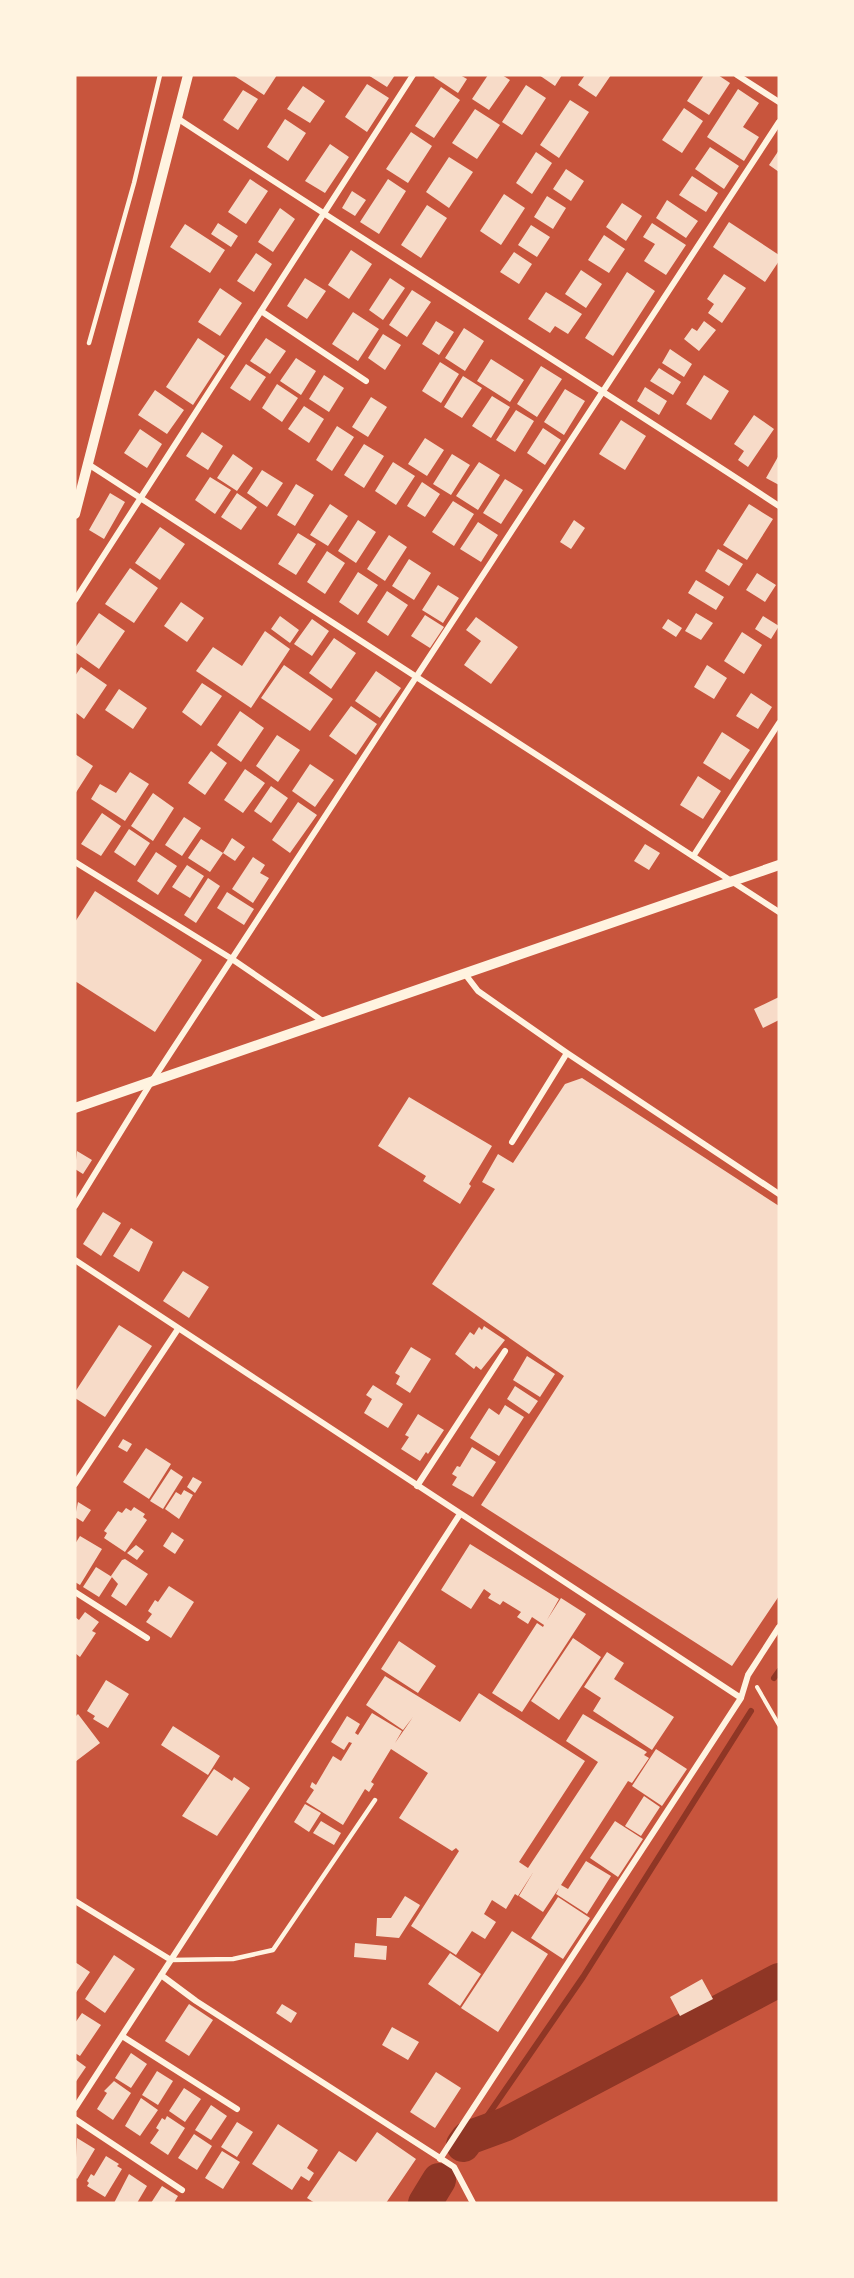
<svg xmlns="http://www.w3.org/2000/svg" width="854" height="2278" font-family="Lora,serif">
	<rect width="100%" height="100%" fill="#c8553d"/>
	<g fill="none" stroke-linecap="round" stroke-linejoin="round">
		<path stroke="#8f3625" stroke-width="6" d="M774 1678 779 1671
			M468 2138 488 2115 583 1977 751 1711"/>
		<path stroke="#8f3625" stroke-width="34" d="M463 2145 468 2138 506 2124 779 1980
			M425 2203 439 2180"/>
	</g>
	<path fill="#f7dbc8" d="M233 75H277L264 95Z
		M368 75H395L387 87Z
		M435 75H460L467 79 458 93 434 77Z
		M488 75H502L510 80 489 110 472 99Z
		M539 75H562L555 86Z
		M585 75H611L596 97 578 85Z
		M704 75H718L730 83 709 115 687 101Z
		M367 84 389 98 367 132 345 117Z
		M526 85 546 98 522 135 502 122Z
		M303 86 325 101 310 123 287 109Z
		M441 87 460 100 434 138 415 126Z
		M738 89 759 103 743 127 759 137 744 161 707 137Z
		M243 90 258 99 238 130 223 120Z
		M570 100 589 112 559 158 540 145Z
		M684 108 703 121 682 153 662 140Z
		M475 109 500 125 477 159 452 143Z
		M285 119 306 133 288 161 267 147Z
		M411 132 432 146 408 183 386 169Z
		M330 144 349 157 325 193 305 181Z
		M710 147 739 166 724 189 695 169Z
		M779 150V172L769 165Z
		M536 152 552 163 532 194 516 183Z
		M449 157 473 172 449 208 426 192Z
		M566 169 584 181 571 201 553 189Z
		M692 176 718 193 706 212 679 195Z
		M250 179 268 191 246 224 228 212Z
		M388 179 406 191 379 234 360 222Z
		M352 191 366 200 355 216 342 208Z
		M504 194 525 208 501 245 480 231Z
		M547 196 566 208 553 229 534 217Z
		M667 200 698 221 686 238 656 218Z
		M622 203 642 216 626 241 606 227Z
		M427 205 447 218 421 258 401 245Z
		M280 208 295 219 273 252 258 242Z
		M729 222 779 255V261L765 282 713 247Z
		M218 223 238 236 231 247 211 234Z
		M652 223 686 245 666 275 644 261 655 244 643 237Z
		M185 224 225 250 210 273 170 247Z
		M531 225 550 237 537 257 518 245Z
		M604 235 625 249 609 273 588 260Z
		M351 250 372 264 349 299 328 285Z
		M514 252 532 264 519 284 500 272Z
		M256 253 272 264 254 292 237 281Z
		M581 270 602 284 586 308 565 294Z
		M627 272 655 291 613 356 585 338Z
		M724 274 746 288 722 323 708 313 714 304 707 299Z
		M305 278 326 291 307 319 287 306Z
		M390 278 405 288 383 320 369 310Z
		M220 288 242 303 220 336 198 322Z
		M412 290 431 302 407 337 389 325Z
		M546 292 582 314 568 334 555 326 550 333 528 319Z
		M353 312 379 329 358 361 332 344Z
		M436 321 454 332 439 355 422 344Z
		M704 321 716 330 699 351 684 339 692 328 697 331Z
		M464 328 484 341 465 371 445 358Z
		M383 334 401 345 385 370 368 358Z
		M198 338 225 356 193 405 166 387Z
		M266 338 286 351 270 374 250 361Z
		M670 349 692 364 684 377 662 363Z
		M296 358 316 371 301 395 280 381Z
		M491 359 524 380 510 402 477 381Z
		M440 362 459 374 441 403 422 391Z
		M246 364 266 377 250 401 230 388Z
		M541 366 562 379 537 417 517 404Z
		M659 368 681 382 673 395 650 381Z
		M324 375 344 388 329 412 309 399Z
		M704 375 729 391 711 420 686 404Z
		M463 376 482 388 462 418 444 407Z
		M277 384 298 398 282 422 262 408Z
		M645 387 667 401 659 415 637 401Z
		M565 389 585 401 564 435 544 422Z
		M155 390 184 410 167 434 138 415Z
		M492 396 510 407 491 438 472 426Z
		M371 397 387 407 368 437 352 427Z
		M304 406 324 419 309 443 288 429Z
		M516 410 534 421 515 452 496 440Z
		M754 415 774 429 748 467 738 460 744 451 734 444Z
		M621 420 646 436 625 470 599 454Z
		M337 426 354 437 332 471 316 460Z
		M543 428 561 440 545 465 527 453Z
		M140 429 162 444 147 468 124 453Z
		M202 432 223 446 208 470 186 456Z
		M425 438 444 450 427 476 408 464Z
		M364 444 384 456 364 488 344 475Z
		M233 454 253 468 237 491 217 478Z
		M452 454 470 465 451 495 433 484Z
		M779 455V485L766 478Z
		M393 462 415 476 396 505 375 491Z
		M479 462 500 475 478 510 456 496Z
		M262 470 283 483 267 507 247 493Z
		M210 477 231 490 215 514 195 500Z
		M505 479 523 490 501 524 483 513Z
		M422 482 440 494 425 517 407 506Z
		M296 484 314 495 295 526 277 515Z
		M110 493 125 502 104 539 89 530Z
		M237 493 257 507 241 530 221 517Z
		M453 501 474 514 454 546 432 532Z
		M330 504 348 516 328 546 310 535Z
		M749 504 773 519 747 560 723 545Z
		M358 520 376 532 356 563 338 551Z
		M574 520 585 528 571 549 560 542Z
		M478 522 498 535 481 562 460 549Z
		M160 527 185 544 160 580 135 563Z
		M298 533 316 544 296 575 278 564Z
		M389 535 407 547 385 581 367 569Z
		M718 549 743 564 729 586 705 571Z
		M327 551 345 563 325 594 307 582Z
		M409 559 431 573 414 600 392 586Z
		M130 568 158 588 134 623 105 604Z
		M358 572 378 585 358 615 339 602Z
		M757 573 776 585 765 602 746 590Z
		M696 580 724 597 716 610 688 593Z
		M438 585 459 598 443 623 422 610Z
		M387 591 408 605 388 636 367 622Z
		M181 602 204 618 187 642 164 626Z
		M99 613 125 631 99 669 75 652V648Z
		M696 613 713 623 701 640 685 631Z
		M425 615 444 627 430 648 411 636Z
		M280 616 299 630 290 643 271 629Z
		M763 616 779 626 771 639 755 629Z
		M476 617 518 647 491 684 464 665 481 641 466 630Z
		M312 619 329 631 312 656 294 644Z
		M668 619 682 628 676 637 662 628Z
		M265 631 290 649 251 708 196 671 213 647 242 666Z
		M742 632 762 645 744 674 724 661Z
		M334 638 356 653 331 689 309 673Z
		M284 665 333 699 310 731 261 698Z
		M707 665 727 678 714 699 694 687Z
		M81 667 107 685 84 719 75 712V676Z
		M376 671 401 688 380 718 355 701Z
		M202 683 222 696 201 726 182 712Z
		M119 689 147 708 133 729 105 710Z
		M751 693 772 707 758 729 736 716Z
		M351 706 377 724 356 755 329 736Z
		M240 711 264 728 241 762 217 745Z
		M722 732 750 750 730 780 703 763Z
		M277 735 300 750 278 782 256 766Z
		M211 751 227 763 205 795 188 783Z
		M75 754 93 766 75 794Z
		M310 764 334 780 315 807 292 791Z
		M245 769 265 783 243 813 224 800Z
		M130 772 149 784 125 821 91 799 100 784 116 793Z
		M698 776 721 791 703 819 680 805Z
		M271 786 288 798 271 823 254 811Z
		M153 793 174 808 153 841 131 826Z
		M298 802 317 815 290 853 272 840Z
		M102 813 121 826 101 856 81 844Z
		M184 817 201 828 182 856 165 845Z
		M129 829 150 843 135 866 114 852Z
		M232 838 245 847 235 861 223 853Z
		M201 839 223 853 210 872 188 858Z
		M645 844 660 853 649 870 634 861Z
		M156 852 177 866 158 895 137 881Z
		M253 857 265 865 260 873 269 878 253 903 232 889Z
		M187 865 204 876 190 898 172 887Z
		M208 878 220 886 196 923 184 915Z
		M95 891 202 960 155 1032 75 981V922Z
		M227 892 254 909 244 925 217 908Z
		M779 997V1020L763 1028 754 1009Z
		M582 1078 779 1206V1596L732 1666 481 1505 564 1376 432 1284 495 1189 482 1182 498 1154 513 1163 565 1084Z
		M409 1097 492 1146 469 1184 471 1186 460 1204 423 1181 426 1176 378 1146Z
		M77 1151 92 1160 83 1174 75 1169Z
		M103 1212 121 1223 101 1256 83 1244Z
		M131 1228 153 1242 139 1272 113 1256Z
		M183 1271 209 1287 189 1318 163 1301Z
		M119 1325 152 1346 105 1417 75 1398V1392Z
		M484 1326 505 1340 481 1370 476 1366 474 1369 455 1354 470 1332 474 1335 479 1327 482 1330Z
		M411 1347 431 1359 410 1393 396 1384 400 1376 395 1373Z
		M527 1356 555 1374 540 1397 513 1380Z
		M373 1385 403 1404 388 1428 364 1413 372 1399 366 1395Z
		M515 1386 538 1401 529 1414 507 1399Z
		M505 1405 524 1417 499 1456 470 1438 489 1408 499 1415Z
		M418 1414 444 1430 428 1454 426 1452 420 1461 401 1449 409 1437 405 1435Z
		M123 1439 132 1444 127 1452 118 1447Z
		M472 1447 496 1462 473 1497 452 1485 457 1477 452 1474 457 1466 460 1467Z
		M146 1448 171 1464 149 1499 123 1482Z
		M171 1469 183 1477 163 1509 150 1501Z
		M193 1477 202 1482 195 1493 187 1487Z
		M184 1490 193 1495 179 1519 165 1509 176 1492 181 1495Z
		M78 1502 91 1510 83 1522 75 1517Z
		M134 1507 145 1514 143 1517 147 1520 125 1552 104 1538 107 1533 104 1531 118 1511 122 1513 126 1508 131 1511Z
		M172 1532 184 1540 175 1554 163 1546Z
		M80 1536 102 1549 80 1585 75 1582V1544Z
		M470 1544 559 1599 547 1620 561 1598 586 1614 522 1712 492 1693 537 1623 543 1627 544 1625 532 1617 528 1624 517 1617 521 1612 503 1601 500 1605 488 1598 491 1594 484 1589 471 1609 441 1590Z
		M136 1545 144 1551 137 1560 127 1553Z
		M125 1559 148 1574 126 1606 111 1596 118 1584 111 1576 122 1560Z
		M96 1567 112 1577 99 1597 83 1587Z
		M169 1586 194 1602 171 1638 146 1622 152 1614 148 1611 155 1600 158 1602Z
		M85 1612 99 1622 92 1631 96 1633 80 1657 75 1653V1617L79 1620Z
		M573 1638 601 1657 559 1720 531 1701Z
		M399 1641 436 1666 418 1693 381 1669Z
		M607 1652 624 1663 614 1679 674 1717 652 1750 593 1711 601 1698 584 1687Z
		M385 1676 460 1722 479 1693 585 1761 519 1862 528 1868 598 1762 566 1741 583 1714 647 1752 644 1755 649 1758 632 1783 628 1781 561 1885 568 1889 586 1861 611 1876 587 1914 556 1894 559 1888 543 1912 519 1896 534 1871 518 1896 515 1894 506 1909 492 1900 484 1914 496 1922 485 1939 472 1931 456 1955 411 1926 459 1851 456 1848 452 1851 399 1818 428 1773 391 1749 371 1782 374 1784 369 1792 365 1789 343 1825 306 1802 314 1790 310 1787 312 1782 316 1785 333 1756 341 1761 352 1743 349 1742 344 1750 331 1742 347 1716 360 1724 355 1733 358 1735 372 1713 402 1731 395 1743 413 1717 403 1730 366 1705Z
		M106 1680 129 1694 108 1728 93 1719 95 1716 87 1711Z
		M78 1714 100 1743 75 1762V1717Z
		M173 1726 220 1756 208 1775 161 1745Z
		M656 1749 687 1769 662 1806 632 1786Z
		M214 1769 232 1781 234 1777 250 1788 217 1836 182 1816Z
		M644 1796 660 1807 641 1836 625 1826Z
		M305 1804 321 1813 309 1832 294 1822Z
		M321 1821 341 1833 334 1845 313 1833Z
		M615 1821 643 1839 618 1877 590 1858Z
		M405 1896 420 1905 419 1907 399 1938 376 1936 377 1918H391Z
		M558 1897 590 1918 563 1959 531 1938Z
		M512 1931 548 1954 498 2032 461 2008Z
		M355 1943 387 1946 386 1960 354 1957Z
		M450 1953 481 1974 460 2006 428 1984Z
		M114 1955 135 1969 105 2013 85 1999Z
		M75 1962 90 1972 75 1994Z
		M702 1979 713 1999 680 2016 670 1997Z
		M189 2004 213 2020 189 2056 165 2041Z
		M282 2004 297 2013 291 2023 276 2013Z
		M82 2013 101 2025 80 2056 75 2053V2023Z
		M392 2027 419 2042 408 2060 382 2045Z
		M131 2053 147 2064 131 2088 115 2078Z
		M75 2059 86 2067 75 2083Z
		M157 2071 173 2081 158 2105 142 2095Z
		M436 2072 461 2088 435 2128 410 2112Z
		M114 2081 131 2093 113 2120 97 2109 107 2093 104 2091Z
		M184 2088 201 2099 185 2122 169 2111Z
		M141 2098 158 2110 140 2136 125 2126Z
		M211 2105 227 2116 211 2140 195 2130Z
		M167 2116 185 2128 168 2155 150 2143 159 2130 156 2128 162 2118 165 2120Z
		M237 2122 253 2132 237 2157 221 2147Z
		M278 2124 318 2150 307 2168 314 2173 309 2181 301 2176 292 2190 252 2164Z
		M377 2132 416 2159 386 2203H315L307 2198 339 2151 356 2162Z
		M194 2134 212 2146 197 2170 178 2158Z
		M77 2138 95 2149 77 2179 75 2177Z
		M222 2151 240 2162 223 2189 205 2178Z
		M106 2156 119 2164 117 2166 122 2169 105 2197 87 2186 89 2183 87 2181 91 2174 94 2176Z
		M129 2174 147 2186 137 2203H114Z
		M162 2186 178 2196 174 2203H151Z"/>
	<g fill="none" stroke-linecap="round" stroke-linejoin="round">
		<path stroke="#fff3e0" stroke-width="4" d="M757 1687 779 1725"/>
		<path stroke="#fff3e0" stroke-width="4.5" d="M89 343 134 183 160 75
			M171 1960 233 1959 273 1950 375 1800"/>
		<path stroke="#fff3e0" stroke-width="6" d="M737 75 779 102
			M177 118C376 249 580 375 779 506
			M261 311 366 381
			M88 464 779 912
			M75 600 413 75
			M694 855 779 723
			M75 862 232 959 324 1022
			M465 974 478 991 567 1053 779 1194
			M512 1142 567 1053
			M75 1206 152 1081 779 122
			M75 1260 741 1698
			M75 1484 178 1329
			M417 1486 505 1351
			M75 1592 147 1638
			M75 1901 171 1960
			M161 1975 196 2001 454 2167 473 2203
			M122 2036 237 2109
			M75 2108 460 1514
			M75 2119 182 2190
			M440 2159 741 1698 748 1675 779 1627"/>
		<path stroke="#fff3e0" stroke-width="10" d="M75 514 188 75
			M75 1108 779 865"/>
	</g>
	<rect width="854" height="2278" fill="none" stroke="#fff3e0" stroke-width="153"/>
</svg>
